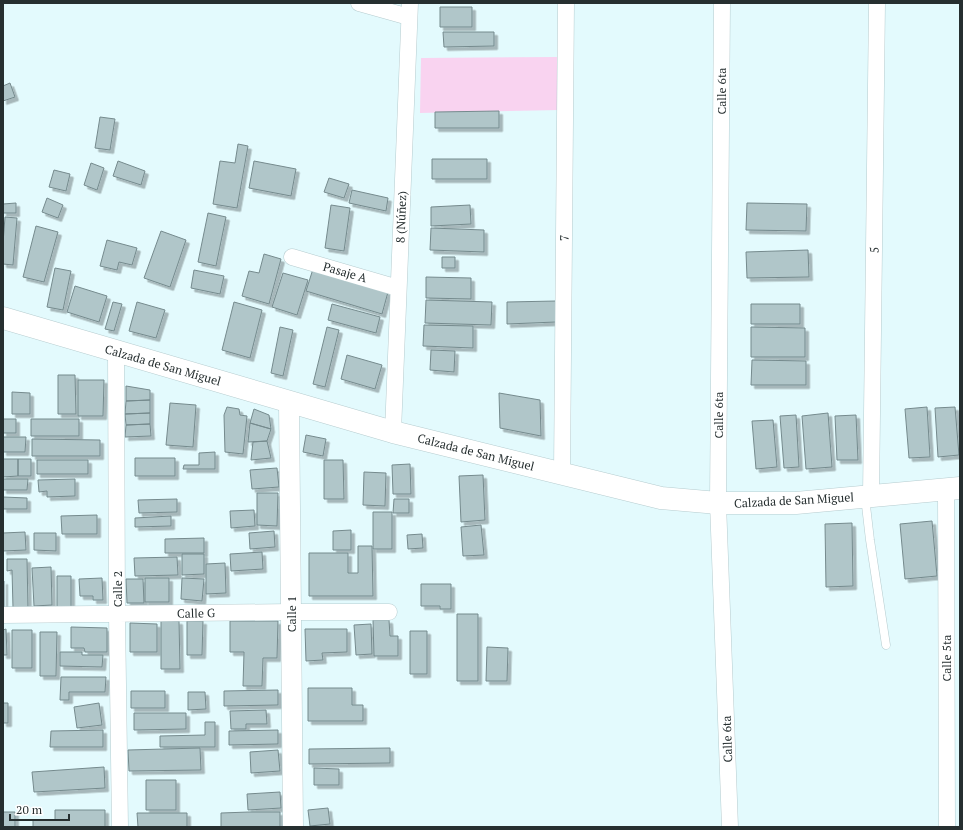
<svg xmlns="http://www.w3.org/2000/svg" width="963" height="830" font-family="'PT Serif',serif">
	<defs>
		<filter id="shadow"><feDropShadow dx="3.5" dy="3.5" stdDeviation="0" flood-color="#0004"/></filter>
	</defs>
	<rect width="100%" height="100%" fill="#e3fafd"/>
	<path fill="#f9d3f0" d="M558 57 560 110 420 113 421 58Z"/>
	<path fill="#b0c6c9" stroke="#758a8d" filter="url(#shadow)" d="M440 7H472V27H440Z
		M443 32H494V46L444 47Z
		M10 83 15 97 3 101V86Z
		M499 111V128H435V112Z
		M100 117 115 119 110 150 95 148Z
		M238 144 248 146 237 208 213 204 220 161 235 163Z
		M432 159H487V179H432Z
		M118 161 145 171 141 185 113 176Z
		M254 161 296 169 291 196 249 188Z
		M91 163 104 168 97 190 84 185Z
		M54 170 70 174 66 191 49 187Z
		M329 178 349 184 344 198 324 192Z
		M352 190 388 198 386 211 349 203Z
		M47 198 63 205 58 218 42 212Z
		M16 203V213H3V204Z
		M747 203 807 204 806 231 746 230Z
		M331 205 350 208 344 251 325 248Z
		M470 205 471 224 431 226V207Z
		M208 213 226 217 216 266 198 262Z
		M5 217 17 218 13 265 3 264V243Z
		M36 226 58 232 44 282 23 277Z
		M431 228 484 230V252L430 250Z
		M161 231 186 240 170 287 144 278Z
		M107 240 137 248 132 265 119 262 117 270 100 266Z
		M808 250 809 277 747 278 746 252Z
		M264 254 281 259 269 304 242 296 249 271 259 273Z
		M442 257H455V268H442Z
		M55 268 71 271 63 310 47 307Z
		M313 269 388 292 382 314 306 291Z
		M194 270 224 276 220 294 191 288Z
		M283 273 308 280 297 315 272 307Z
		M426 277 471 278V299L426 298Z
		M75 286 107 296 99 322 67 312Z
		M426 300 492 302 491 325 425 323Z
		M556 301V322L507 324V302Z
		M113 302 122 304 114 331 105 329Z
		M137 302 165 310 156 338 129 331Z
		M234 302 262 310 250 358 222 350Z
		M332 304 380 317 376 333 328 320Z
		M751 304H800V324H751Z
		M424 325 473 326V348L423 346Z
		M280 327 293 330 283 376 271 373Z
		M327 327 339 330 325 387 313 384Z
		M751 327 805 328V357H751Z
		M431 350 455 351 454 372 430 370Z
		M347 355 382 365 375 389 341 379Z
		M752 360 806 361V385H751Z
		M58 375H75L76 414H58Z
		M78 380H104L103 416H78Z
		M126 386 150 390V400L126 401Z
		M12 392 30 393V414H12Z
		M499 393 540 400 541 436 500 428Z
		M150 400V413L125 414 126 401Z
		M170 403 196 405 193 447 166 445Z
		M227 407 239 409 240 415 247 416 243 454 225 452 224 415Z
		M927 407 930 457 909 458 905 409Z
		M955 407 959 455 938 457 935 408Z
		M254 409 269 415 271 429 250 423Z
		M150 413V424L126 425 125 414Z
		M828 413 832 467 806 469 802 416Z
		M796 415 799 467 784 468 780 416Z
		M856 415 858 460H837L835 416Z
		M3 419H16V433H3Z
		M31 419H79V436H31Z
		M773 420 777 467 756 469 752 421Z
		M250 423 271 429 267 441 248 442Z
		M150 424 151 436 125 437 126 425Z
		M306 435 326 439 323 456 303 452Z
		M3 437H26L25 452H3Z
		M32 439 100 440V456H32Z
		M267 441 271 458 251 460 253 442Z
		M215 452V469H183L184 465H199V453Z
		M135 458H175V476H135Z
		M3 459H18V476L3 477Z
		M18 459H31V476H18Z
		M37 460H88V474H37Z
		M324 460H343L344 499H324Z
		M410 464 411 494H393L392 465Z
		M277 468 279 487 252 489 250 470Z
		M364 472 386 473 385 506 363 505Z
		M483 475 485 520 461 522 459 476Z
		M3 479H28L27 490H3Z
		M75 479V496L47 497V491L39 492 38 480Z
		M257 493H278L277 526 257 525Z
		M3 497 27 498V509H3Z
		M177 499V512L139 513 138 500Z
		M394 499H409V513H393Z
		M254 510 255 526 231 528 230 511Z
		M373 512H392V549H373Z
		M97 515V534H62L61 516Z
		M171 516V526L135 527V518Z
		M932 521 937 576 905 579 900 524Z
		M852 523 853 586 826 587 825 524Z
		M481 525 484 555 463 556 461 527Z
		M351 530V550H333V531Z
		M274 531 275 547 250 549 249 533Z
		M25 532 26 550 3 551V533Z
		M34 533H56V551L34 550Z
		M422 534 423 548 408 549 407 535Z
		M204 538V553H165V539Z
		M358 546H372L373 596H309V553H348V573H358Z
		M262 552 263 569 231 571 230 554Z
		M182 554H204V574L182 575Z
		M177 557 178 575 135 576 134 558Z
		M7 559H27L28 608H13L12 570 7 571Z
		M225 563 226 593 206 594V564Z
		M51 567 52 605 34 606 32 568Z
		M57 576H71V607H57Z
		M102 578 103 600H93V596H80L79 579Z
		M145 578H169V602H145Z
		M182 578 204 579 202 601 181 599Z
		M126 579H143L144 603H127Z
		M3 581H4V607H3Z
		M421 584H451V609H440V606H421Z
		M457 614H478V681H457Z
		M373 620H389L390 636H398V656H374Z
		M161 621H179L180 669H161Z
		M187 621H203L202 655H187Z
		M230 621H278L277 658H263L262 686H243L244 652H230Z
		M130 623 157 624V652H130Z
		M371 624 372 654 356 655 354 625Z
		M71 627 107 628V652H85L84 648H71Z
		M6 629 7 655H3V630Z
		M305 629H347V652L322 653 323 660 306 661Z
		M12 630H32V668H12Z
		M410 631H427V674H410Z
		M40 632H57L56 676H40Z
		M487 647 508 648 507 681H486Z
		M60 652H82V655H103L102 667 60 666Z
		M61 677H106L105 692H69V700H60Z
		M308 688H352V705H363V721H308Z
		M278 690V705L224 706V691Z
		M131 691H165V708H131Z
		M188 692H205L206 709 188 710Z
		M3 703H8V723H3Z
		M99 703 102 725 77 728 74 707Z
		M266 710 267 724H246V729H231L230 711Z
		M134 713H186V729L134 730Z
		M205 722H215V747H160V736L205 735Z
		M103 730V747H50L51 731Z
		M278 730V744L229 745V731Z
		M200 748 201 770 129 771 128 750Z
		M390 748V763L309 764V749Z
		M278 750 280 771 251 773 250 752Z
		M104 767 105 788 34 792 32 772Z
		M314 768 339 769V785H314Z
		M146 780H176V810H146Z
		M280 792 281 808 248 810 247 794Z
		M328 808 330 824 310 826 308 810Z
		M55 810H105V827H33V820H55Z
		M3 812H15V827H3Z
		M249 812H280V827H221V813Z
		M137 813H187V827H138Z"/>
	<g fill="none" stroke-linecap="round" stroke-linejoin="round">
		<g stroke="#b6cccf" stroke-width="9">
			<path id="service" d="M865 497 870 540 886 645"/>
		</g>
		<g stroke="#b6cccf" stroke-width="17">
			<path id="minor" d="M359 3 409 17
				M722 3 718 503 730 827
				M292 257 398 288
				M116 351 117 614 120 827
				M393 432 410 3
				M562 472 566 3
				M946 489 947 827
				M871 496 877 3
				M3 615 291 612H389"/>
		</g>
		<g stroke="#b6cccf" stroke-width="21">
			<path id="tertiary" d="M289 402 293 827"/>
		</g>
		<g stroke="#b6cccf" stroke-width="23">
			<path id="secondary" d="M3 318 393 432 661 498 718 503H796L960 488"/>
		</g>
		<use href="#service" stroke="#fff" stroke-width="8"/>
		<use href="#minor" stroke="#fff" stroke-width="16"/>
		<use href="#tertiary" stroke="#fff" stroke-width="20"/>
		<use href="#secondary" stroke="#fff" stroke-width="22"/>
	</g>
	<g text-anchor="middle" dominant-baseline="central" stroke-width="3" stroke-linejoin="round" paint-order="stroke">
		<g font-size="12" fill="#262f30" stroke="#fff">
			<text transform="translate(721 91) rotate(-90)">Calle 6ta</text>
			<text transform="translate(401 217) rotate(-88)">8 (Núñez)</text>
			<text transform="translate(564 238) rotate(-89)">7</text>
			<text transform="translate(874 250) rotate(-89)">5</text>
			<text transform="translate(345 272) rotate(16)">Pasaje A</text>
			<text transform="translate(163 365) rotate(16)">Calzada de San Miguel</text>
			<text transform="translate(718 415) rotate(-90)">Calle 6ta</text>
			<text transform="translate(476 452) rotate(14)">Calzada de San Miguel</text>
			<text transform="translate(794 500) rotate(-3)">Calzada de San Miguel</text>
			<text transform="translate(117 589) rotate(-90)">Calle 2</text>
			<text transform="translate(196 613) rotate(-1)">Calle G</text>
			<text transform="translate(291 614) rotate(-90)">Calle 1</text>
			<text transform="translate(946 658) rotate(-90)">Calle 5ta</text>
			<text transform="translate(727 739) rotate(-92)">Calle 6ta</text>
		</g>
	</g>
	<rect width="963" height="830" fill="none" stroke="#262f30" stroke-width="8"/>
	<path d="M10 814v6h59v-6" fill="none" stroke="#262f30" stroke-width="2"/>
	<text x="16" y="814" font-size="12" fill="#262f30" stroke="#ffffff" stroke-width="3" paint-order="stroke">20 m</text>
</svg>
